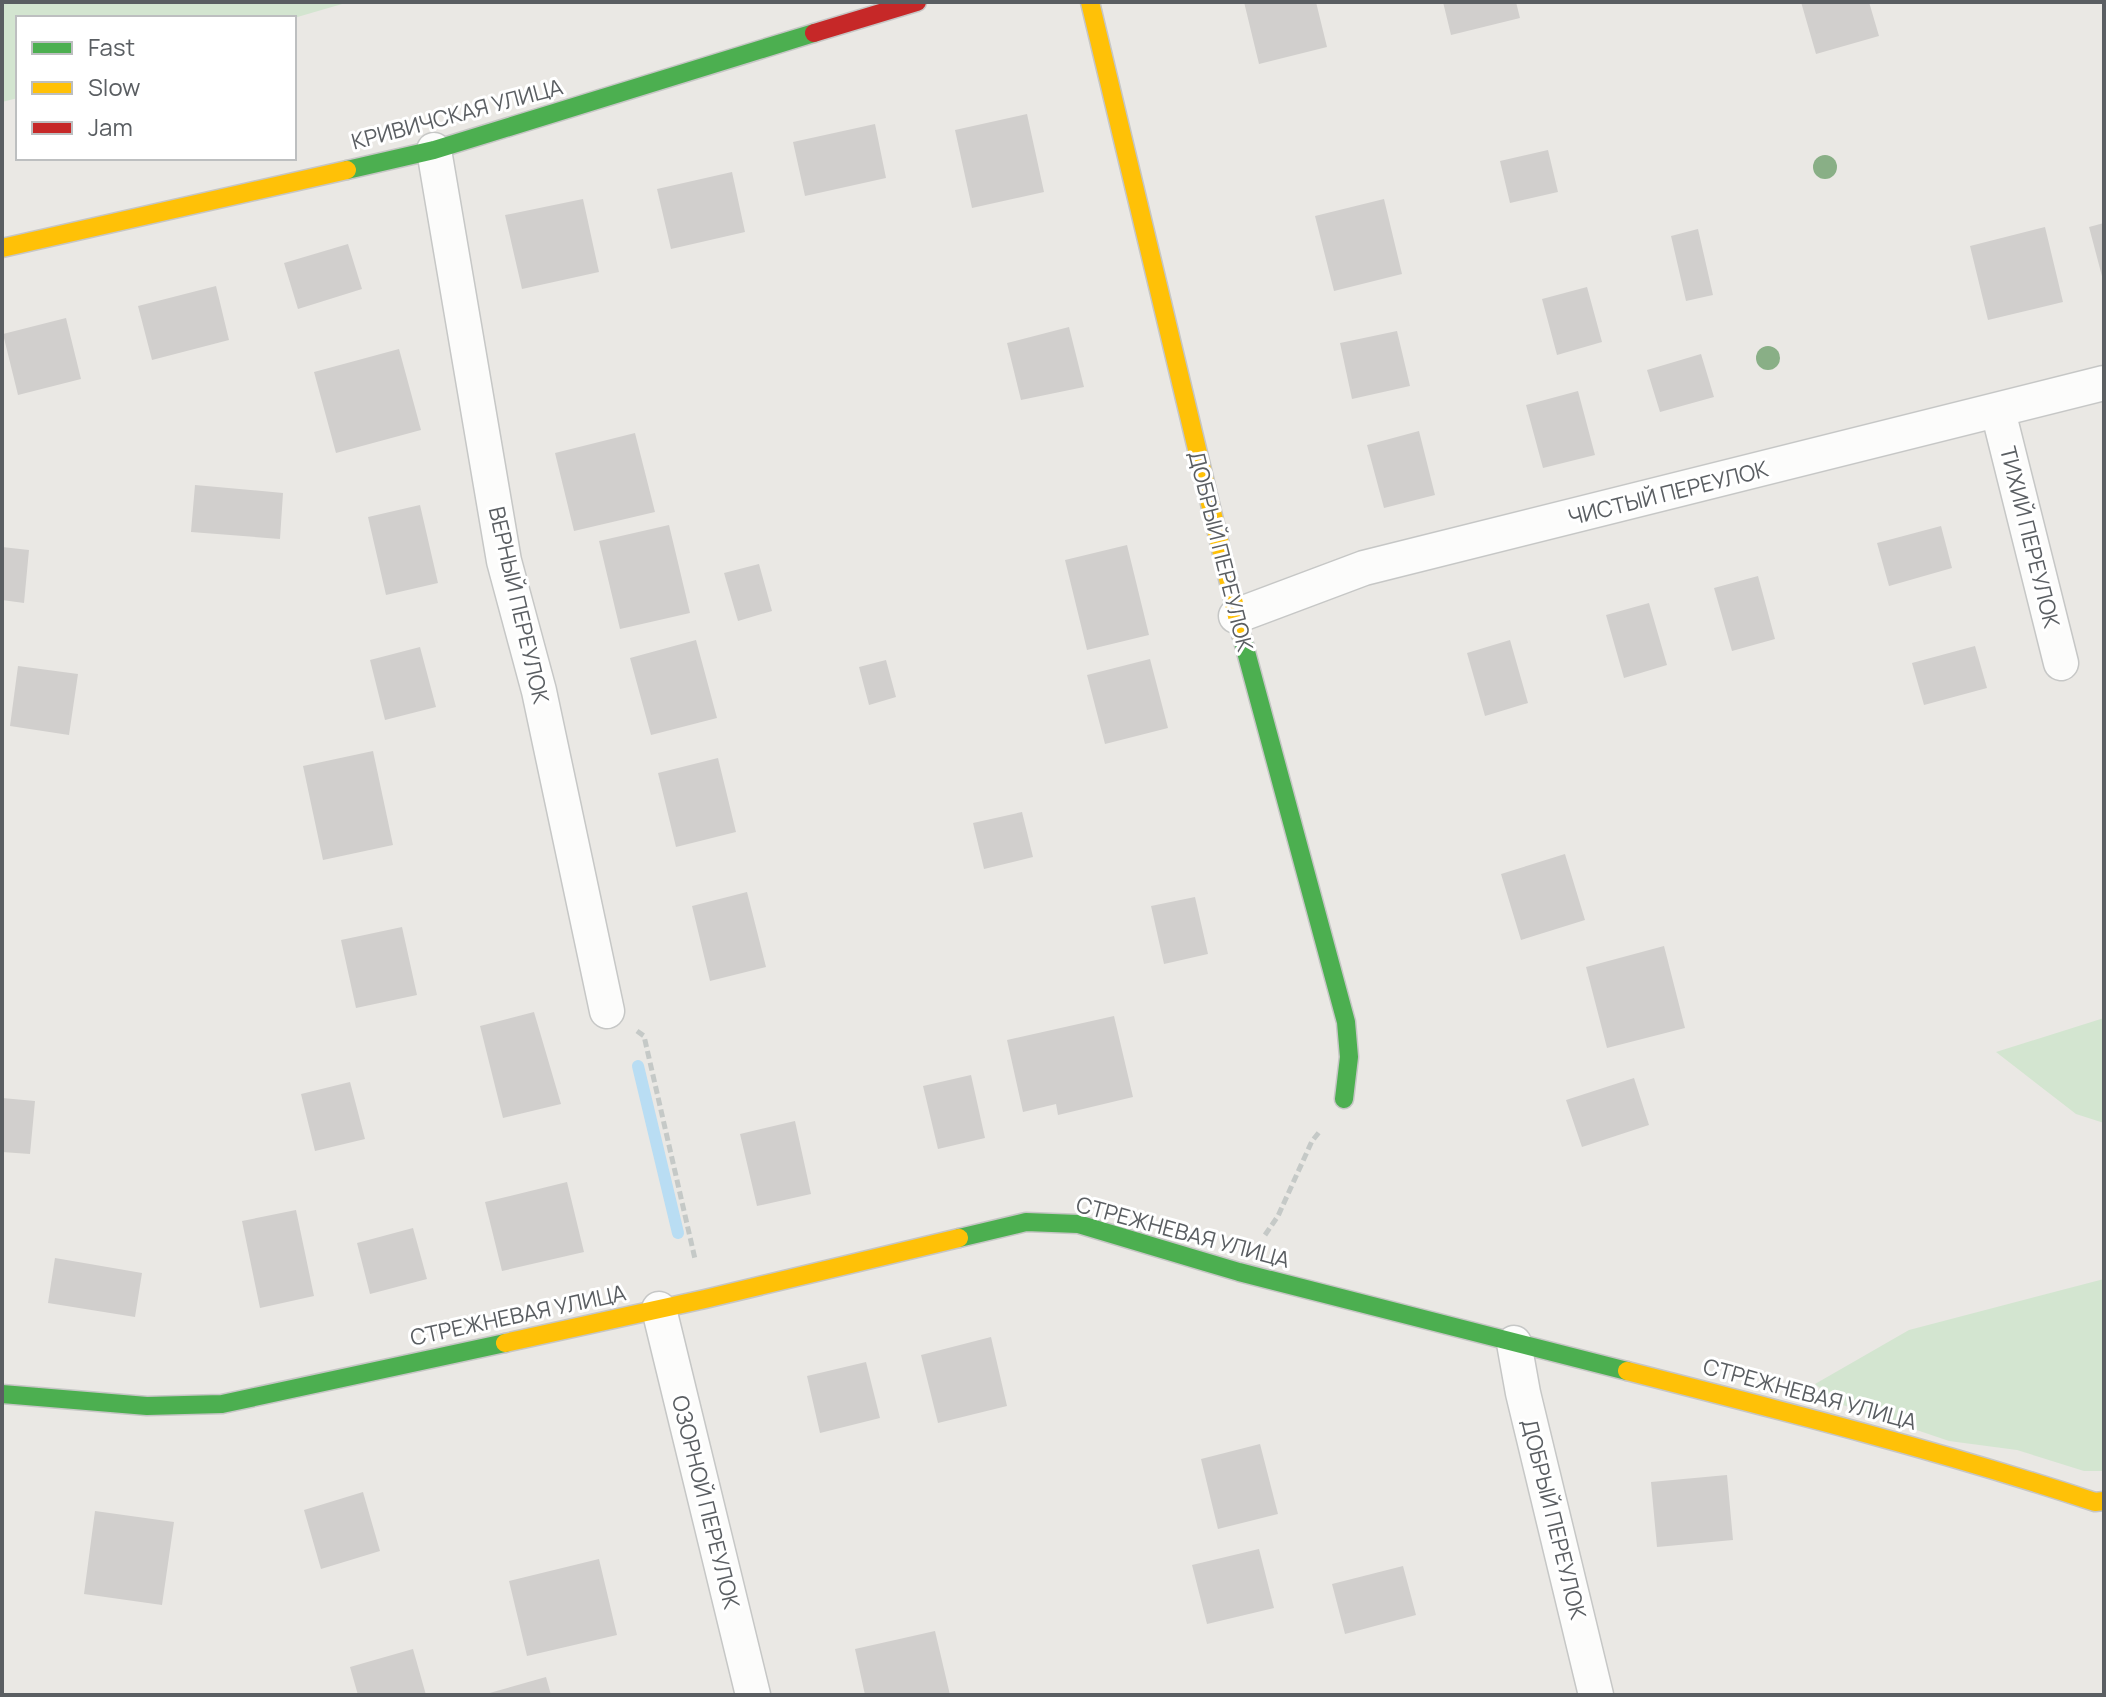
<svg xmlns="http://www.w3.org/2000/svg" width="2106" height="1697" font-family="Manrope,sans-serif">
	<rect width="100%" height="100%" fill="#eae8e4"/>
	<path fill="#d3e5d0" d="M2 2H349L294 18H18V98L2 102Z
		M2104 1018V1123L2076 1114 1996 1052Z
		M2104 1279V1471H2084L2017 1450 1949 1441 1840 1404 1815 1384 1909 1330Z"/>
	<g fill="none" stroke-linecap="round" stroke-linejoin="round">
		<path stroke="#b9ddf3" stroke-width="12" d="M638 1066 678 1233"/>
	</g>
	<path fill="#d1cfcd" d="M1244 2H1316L1327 47 1259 64Z
		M1443 2H1516L1520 18 1451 35Z
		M1801 2H1869L1879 36 1816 54Z
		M1027 114 1044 192 972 208 955 130Z
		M875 124 886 178 805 196 793 142Z
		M1548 150 1558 192 1510 203 1500 161Z
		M732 172 745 232 671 249 657 189Z
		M583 199 599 272 522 289 505 215Z
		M1384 199 1402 274 1334 291 1315 216Z
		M2104 223V280H2103L2089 227Z
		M2045 227 2063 302 1988 320 1970 246Z
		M1698 229 1713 295 1686 301 1671 236Z
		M348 244 362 289 298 309 284 263Z
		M216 286 229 340 152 360 138 306Z
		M1587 287 1602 342 1557 355 1542 299Z
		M66 318 81 379 18 395 3 334Z
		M1069 327 1084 387 1021 400 1007 343Z
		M1397 331 1410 386 1352 399 1340 343Z
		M399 349 421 430 336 453 314 372Z
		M1701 354 1714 397 1660 412 1647 370Z
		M1578 391 1595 455 1543 468 1526 405Z
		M1419 431 1435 495 1384 508 1367 445Z
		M635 433 655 512 574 531 555 453Z
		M195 485 283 493 280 539 191 532Z
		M420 505 438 583 386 595 368 517Z
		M669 525 690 613 620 629 599 541Z
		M1941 526 1952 568 1889 586 1877 543Z
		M1127 545 1149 635 1087 650 1065 560Z
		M2 547 29 550 24 603 2 600Z
		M759 564 772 611 738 621 724 573Z
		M1758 576 1775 639 1732 651 1714 588Z
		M1649 603 1667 665 1624 678 1606 615Z
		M696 640 717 718 651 735 630 658Z
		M1510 640 1528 703 1485 716 1467 653Z
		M1975 646 1987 688 1924 705 1912 663Z
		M420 647 436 707 385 720 370 660Z
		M1150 659 1168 728 1105 744 1087 675Z
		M886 660 896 697 869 705 859 667Z
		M18 666 78 674 69 735 10 726Z
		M373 751 393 845 323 860 303 766Z
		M718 758 736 832 676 847 658 773Z
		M1022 812 1033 857 984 869 973 823Z
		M1565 854 1585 920 1521 940 1501 874Z
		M747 892 766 967 710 981 692 906Z
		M1195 897 1208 954 1164 964 1151 906Z
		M402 927 417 995 356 1008 341 940Z
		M1664 946 1685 1028 1607 1048 1586 967Z
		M534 1012 561 1104 503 1118 480 1026Z
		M1114 1016 1133 1097 1058 1115 1056 1104 1023 1112 1007 1040Z
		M971 1075 985 1138 938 1149 923 1086Z
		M1634 1078 1649 1125 1582 1147 1566 1100Z
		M350 1082 365 1139 315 1151 301 1094Z
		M2 1098 35 1101 30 1154 2 1152Z
		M795 1121 811 1194 757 1206 740 1134Z
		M567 1182 584 1252 502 1271 485 1202Z
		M296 1210 314 1296 260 1308 242 1221Z
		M413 1228 427 1279 370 1294 357 1243Z
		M55 1258 142 1273 135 1317 48 1303Z
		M991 1337 1007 1406 938 1423 921 1355Z
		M866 1362 880 1418 820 1433 807 1376Z
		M1260 1444 1278 1514 1218 1529 1201 1459Z
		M1727 1475 1733 1540 1657 1547 1651 1482Z
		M363 1492 380 1551 321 1569 304 1510Z
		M95 1511 174 1522 162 1605 84 1594Z
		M1259 1549 1274 1608 1207 1624 1192 1565Z
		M599 1559 617 1635 527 1656 509 1581Z
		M1403 1566 1416 1615 1345 1634 1332 1584Z
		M935 1631 950 1695H865L855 1649Z
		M413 1649 426 1695H358L350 1667Z
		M546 1677 551 1695H486V1694Z"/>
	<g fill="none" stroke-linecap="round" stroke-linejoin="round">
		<g stroke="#c6c7c6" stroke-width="37">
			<path id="street" d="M434 150 504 561 539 691 607 1011
				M1998 411 2061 663
				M1236 616 1364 568 2104 383
				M659 1309 753 1695
				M1514 1343 1523 1393 1596 1695"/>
		</g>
		<g stroke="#c6c6c5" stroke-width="21">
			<path id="fast" d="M347 170 434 150 814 33
				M1242 637 1346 1022 1349 1057 1344 1099
				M959 1238 1026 1222 1078 1224 1239 1272 1627 1371
				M2 1394 147 1406 222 1404 505 1343"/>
		</g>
		<g stroke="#c6c6c5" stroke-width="21">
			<path id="slow" d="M1090 2 1242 637
				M2 248 347 170
				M505 1343 705 1299 959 1238
				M1627 1371C1784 1411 1941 1451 2095 1502L2104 1501"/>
		</g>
		<g stroke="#c6c6c5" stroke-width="21">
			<path id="jam" d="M814 33 917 2"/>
		</g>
		<path stroke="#c5c9c7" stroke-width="5" stroke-dasharray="8 4" stroke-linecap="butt" d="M637 1031 644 1036 695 1259
			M1265 1235 1278 1216 1312 1141 1320 1131"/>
		<use href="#street" stroke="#fcfcfb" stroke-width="34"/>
		<use href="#fast" stroke="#4caf50" stroke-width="18"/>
		<use href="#slow" stroke="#ffc107" stroke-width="18"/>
		<use href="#jam" stroke="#c62828" stroke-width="18"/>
	</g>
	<g fill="#89af86">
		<circle cx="1825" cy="167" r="12"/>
		<circle cx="1768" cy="358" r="12"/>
	</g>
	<g text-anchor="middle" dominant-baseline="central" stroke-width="6" stroke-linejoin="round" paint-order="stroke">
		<g font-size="22" fill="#5a5e62" stroke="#fff">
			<text transform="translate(457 114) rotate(-15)">КРИВИЧСКАЯ УЛИЦА</text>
			<text transform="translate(1668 493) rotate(-14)">ЧИСТЫЙ ПЕРЕУЛОК</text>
			<text transform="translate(2030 537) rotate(76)">ТИХИЙ ПЕРЕУЛОК</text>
			<text transform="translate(1221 551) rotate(76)">ДОБРЫЙ ПЕРЕУЛОК</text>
			<text transform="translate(519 605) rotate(77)">ВЕРНЫЙ ПЕРЕУЛОК</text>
			<text transform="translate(1183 1232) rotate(15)">СТРЕЖНЕВАЯ УЛИЦА</text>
			<text transform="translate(518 1315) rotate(-12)">СТРЕЖНЕВАЯ УЛИЦА</text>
			<text transform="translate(1810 1394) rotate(15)">СТРЕЖНЕВАЯ УЛИЦА</text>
			<text transform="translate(706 1502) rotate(76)">ОЗОРНОЙ ПЕРЕУЛОК</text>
			<text transform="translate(1554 1519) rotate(76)">ДОБРЫЙ ПЕРЕУЛОК</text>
		</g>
	</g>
	<rect width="2106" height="1697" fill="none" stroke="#5a5e62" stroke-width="8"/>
	<rect x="16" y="16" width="280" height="144" fill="#ffffff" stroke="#bdbfc0" stroke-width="2"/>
	<rect x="32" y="42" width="40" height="12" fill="#4caf50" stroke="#bdbfc0" stroke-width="2"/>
	<text x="88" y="56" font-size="24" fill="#5a5e62">Fast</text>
	<rect x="32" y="82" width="40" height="12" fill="#ffc107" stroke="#bdbfc0" stroke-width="2"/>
	<text x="88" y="96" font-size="24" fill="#5a5e62">Slow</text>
	<rect x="32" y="122" width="40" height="12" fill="#c62828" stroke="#bdbfc0" stroke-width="2"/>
	<text x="88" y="136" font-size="24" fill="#5a5e62">Jam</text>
</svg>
